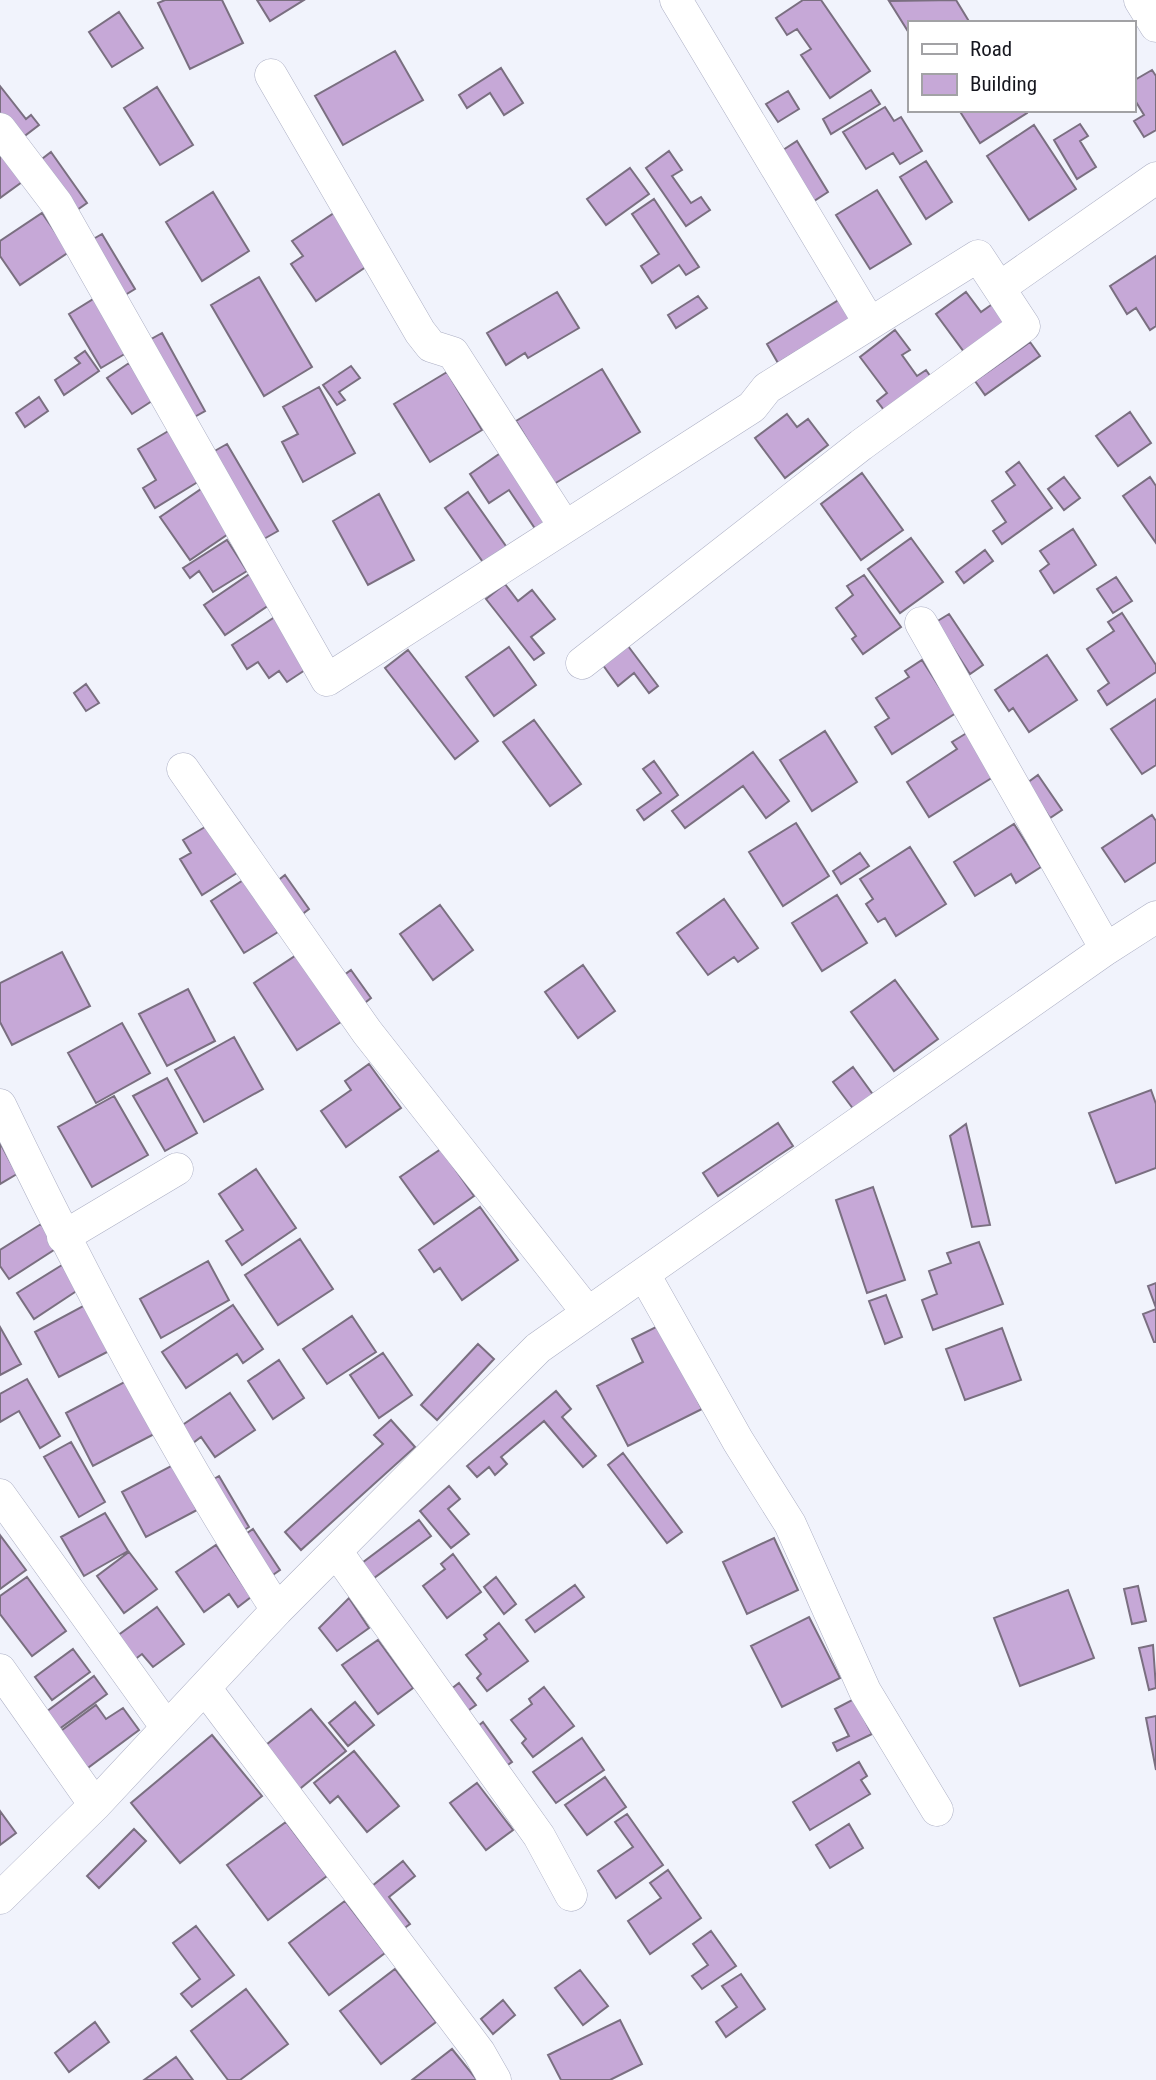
<svg xmlns="http://www.w3.org/2000/svg" width="1156" height="2080" font-family="'Roboto Condensed',sans-serif">
	<rect width="100%" height="100%" fill="#f1f3fc"/>
	<path fill="#c6a8d7" stroke="#7a6f80" stroke-width="2" d="M165 0H222L243 43 190 69 158 3Z
		M257 0H304L270 21Z
		M803 0H821L870 71 830 98 801 55 811 49 797 29 787 35 776 18Z
		M956 0 970 23H909V33L889 1Z
		M119 12 143 48 112 67 89 32Z
		M395 51 423 100 343 145 315 96Z
		M501 68 523 103 504 115 490 93 467 108 459 95Z
		M1152 70 1156 76V130L1144 137 1134 121 1144 115 1133 97V81Z
		M0 86 26 119 31 115 39 125 18 141 0 117Z
		M157 87 193 145 160 165 124 108Z
		M871 90 880 104 831 134 823 119Z
		M788 91 799 109 778 122 766 104Z
		M885 107 894 121 901 117 922 151 900 164 893 153 866 169 843 132Z
		M959 110H1026L1027 113 980 143Z
		M1080 124 1088 136 1080 141 1096 167 1077 179 1054 140Z
		M1034 125 1076 189 1029 220 987 156Z
		M797 141 828 192 814 201 783 150Z
		M0 151 22 182 0 198Z
		M669 151 682 170 672 176 691 203 701 197 710 210 686 226 646 168Z
		M51 152 87 203 74 212 38 162Z
		M926 161 952 202 926 219 900 177Z
		M630 168 649 194 606 225 587 199Z
		M877 190 911 244 870 269 836 215Z
		M213 192 249 251 202 281 166 222Z
		M654 199 699 267 686 275 679 265 652 283 641 266 659 254 632 214Z
		M340 209 373 262 316 301 291 264 303 256 292 241Z
		M42 213 69 252 20 285 0 256V241Z
		M102 234 135 289 120 298 88 242Z
		M1156 256V326L1150 330 1136 308 1127 314 1110 286Z
		M259 277 312 367 264 396 211 305Z
		M557 292 579 328 528 358 525 353 506 365 487 333Z
		M966 292 981 312 998 300 1014 321 967 356 936 314Z
		M698 296 707 308 676 328 668 315Z
		M95 298 128 352 101 368 69 314Z
		M842 298 853 317 778 363 767 344Z
		M895 330 910 350 902 355 917 376 926 370 933 380 887 414 877 401 887 393 860 357Z
		M162 333 205 411 189 420 146 342Z
		M1030 342 1040 356 985 395 975 381Z
		M85 351 99 371 64 395 55 380 80 363 75 358Z
		M129 363 155 399 132 414 107 378Z
		M351 366 360 378 339 392 345 400 337 405 323 385Z
		M602 369 640 432 554 484 516 421Z
		M447 372 482 430 430 462 394 404Z
		M319 387 355 453 303 482 282 442 298 434 283 407Z
		M39 397 48 411 25 427 16 413Z
		M1130 412 1151 443 1118 466 1096 436Z
		M787 414 797 427 808 419 828 445 785 478 755 438Z
		M170 430 201 480 155 508 143 488 156 480 138 449Z
		M227 444 278 531 262 540 211 453Z
		M505 450 551 520 536 530 509 490 489 503 470 474Z
		M1019 462 1052 508 1002 544 993 531 1006 522 992 501 1015 485 1006 472Z
		M862 473 903 530 861 560 821 504Z
		M1064 477 1080 498 1064 510 1048 489Z
		M1150 477 1156 486V543L1123 496Z
		M204 487 234 530 190 560 160 517Z
		M468 492 508 549 485 565 445 508Z
		M379 494 414 560 368 585 333 521Z
		M1073 529 1096 565 1054 593 1040 571 1049 564 1040 551Z
		M911 538 943 582 900 613 868 569Z
		M227 540 247 571 213 592 199 571 190 578 183 568Z
		M985 550 993 561 964 583 956 572Z
		M254 571 275 601 225 635 204 605Z
		M864 575 901 627 863 654 852 639 856 636 836 608 853 595 847 586Z
		M1116 577 1132 601 1113 613 1097 589Z
		M505 584 518 601 532 590 555 619 531 637 544 653 534 660 486 599Z
		M281 613 314 664 287 682 279 671 269 678 258 662 247 669 232 645Z
		M1122 613 1156 665V672L1107 705 1098 691 1109 683 1087 649 1114 631 1108 622Z
		M949 614 983 665 970 674 936 622Z
		M625 642 658 686 649 693 634 673 618 686 600 661Z
		M509 647 536 685 494 716 466 677Z
		M408 650 478 741 455 759 385 668Z
		M1047 655 1077 700 1029 732 1013 708 1009 711 995 690Z
		M922 660 956 713 892 754 875 727 889 718 876 698 909 677 905 671Z
		M86 684 99 703 86 711 74 693Z
		M1156 699V765L1142 774 1111 729Z
		M534 720 581 784 550 806 503 742Z
		M825 731 857 782 812 811 780 760Z
		M970 731 998 774 929 817 907 782 957 749 952 742Z
		M753 752 789 801 766 818 743 786 685 828 672 811Z
		M654 761 678 795 644 820 637 810 661 793 643 769Z
		M1038 775 1062 810 1050 818 1027 783Z
		M1152 815 1156 821V862L1125 882 1102 848Z
		M796 823 829 876 783 906 749 852Z
		M210 824 240 871 202 895 180 859 191 853 183 840Z
		M1014 824 1041 867 1016 883 1011 874 975 896 954 862Z
		M910 847 946 904 896 936 885 918 878 922 866 904 873 899 860 879Z
		M860 853 869 866 841 884 833 871Z
		M285 875 309 909 296 919 271 886Z
		M245 879 278 932 244 953 211 901Z
		M837 895 867 943 822 971 792 923Z
		M724 899 758 948 738 962 734 957 708 975 677 933Z
		M440 905 473 950 433 980 400 934Z
		M62 952 90 1006 12 1045 0 1022V983Z
		M298 954 341 1022 297 1050 254 983Z
		M583 965 615 1011 578 1038 545 992Z
		M351 970 371 998 357 1009 336 981Z
		M895 980 938 1039 894 1071 851 1012Z
		M188 989 215 1041 167 1066 139 1014Z
		M122 1023 150 1073 96 1103 68 1053Z
		M234 1037 263 1089 204 1122 175 1070Z
		M369 1064 401 1108 346 1147 321 1111 351 1090 345 1081Z
		M853 1067 874 1096 854 1110 833 1082Z
		M167 1078 197 1133 165 1151 133 1096Z
		M1151 1090 1156 1104V1168L1116 1183 1089 1113Z
		M114 1096 148 1155 92 1187 58 1127Z
		M778 1123 793 1146 718 1196 703 1173Z
		M966 1124 990 1225 972 1227 950 1136Z
		M0 1143 17 1174 0 1184Z
		M441 1149 474 1196 434 1224 400 1177Z
		M256 1169 296 1228 242 1265 226 1241 243 1230 219 1194Z
		M873 1187 905 1280 867 1293 836 1200Z
		M480 1207 518 1260 462 1300 440 1268 434 1272 419 1250Z
		M41 1224 57 1248 9 1279 0 1266V1250Z
		M300 1239 333 1289 278 1325 245 1275Z
		M979 1242 1003 1304 933 1330 922 1300 937 1294 929 1271 951 1263 947 1253Z
		M208 1261 229 1300 161 1338 140 1299Z
		M62 1265 78 1290 34 1319 17 1293Z
		M1156 1283V1308L1148 1286Z
		M886 1295 902 1337 885 1344 869 1301Z
		M85 1305 109 1351 59 1377 35 1332Z
		M233 1305 263 1349 243 1363 237 1354 186 1388 162 1352Z
		M1156 1309V1342H1154L1143 1314Z
		M352 1316 376 1352 327 1384 303 1349Z
		M660 1325 702 1409 628 1446 597 1386 643 1362 632 1339Z
		M0 1327 21 1364 0 1375Z
		M1002 1328 1021 1380 965 1400 946 1349Z
		M478 1344 494 1359 437 1420 421 1405Z
		M383 1353 412 1395 379 1418 350 1375Z
		M279 1360 304 1398 273 1419 248 1381Z
		M132 1378 160 1431 93 1466 66 1413Z
		M27 1379 60 1436 40 1448 19 1411 0 1422V1394Z
		M556 1391 571 1409 562 1417 596 1456 583 1467 544 1421 501 1457 507 1464 495 1475 489 1467 477 1477 467 1466Z
		M230 1393 255 1430 215 1457 201 1437 193 1443 181 1426Z
		M391 1420 415 1447 301 1550 285 1532 383 1444 374 1435Z
		M71 1442 105 1502 79 1517 44 1457Z
		M623 1453 682 1532 667 1543 608 1465Z
		M173 1465 197 1510 146 1537 122 1492Z
		M219 1476 249 1527 236 1535 205 1484Z
		M449 1486 460 1499 448 1509 469 1534 451 1548 420 1511Z
		M105 1513 128 1551 84 1576 61 1537Z
		M419 1520 431 1536 374 1578 362 1563Z
		M253 1529 280 1570 264 1581 237 1540Z
		M0 1535 26 1570 0 1589Z
		M774 1538 798 1590 747 1614 723 1562Z
		M216 1545 251 1597 238 1607 229 1594 204 1612 176 1572Z
		M129 1552 157 1589 124 1613 97 1576Z
		M453 1554 481 1592 447 1618 423 1586 445 1569 441 1564Z
		M27 1577 66 1631 32 1656 0 1614V1596Z
		M496 1577 516 1604 504 1614 484 1587Z
		M575 1585 584 1597 535 1632 526 1620Z
		M1138 1586 1146 1621 1132 1624 1124 1589Z
		M1068 1590 1094 1658 1020 1686 994 1618Z
		M349 1598 369 1628 337 1651 319 1628Z
		M157 1607 184 1644 153 1667 142 1654 134 1660 117 1636Z
		M809 1617 840 1678 782 1707 751 1646Z
		M499 1623 528 1661 487 1691 477 1678 481 1674 466 1655 487 1639 484 1635Z
		M378 1640 413 1688 378 1714 342 1665Z
		M1153 1645 1156 1688 1149 1690 1139 1648Z
		M73 1649 90 1672 52 1700 35 1677Z
		M94 1676 107 1694 51 1735 38 1718Z
		M459 1683 476 1705 462 1715 446 1693Z
		M544 1687 574 1726 533 1757 522 1743 526 1739 511 1720 532 1704 529 1699Z
		M854 1699 872 1734 837 1751 833 1743 849 1736 835 1709Z
		M355 1702 374 1725 348 1746 329 1723Z
		M96 1705 106 1719 123 1708 139 1730 85 1770 58 1733Z
		M311 1709 346 1751 296 1792 261 1749Z
		M1156 1716V1770L1146 1718Z
		M483 1722 512 1762 499 1771 471 1732Z
		M212 1735 262 1796 180 1863 131 1803Z
		M582 1738 604 1770 556 1803 533 1772Z
		M354 1751 399 1806 367 1832 338 1796 330 1803 314 1783Z
		M859 1762 867 1776 861 1780 870 1794 810 1830 793 1802Z
		M605 1777 626 1807 587 1835 565 1805Z
		M477 1783 513 1830 486 1850 450 1803Z
		M0 1811 16 1833 0 1845Z
		M627 1814 663 1865 616 1898 598 1871 633 1847 615 1822Z
		M286 1822 327 1876 268 1920 227 1865Z
		M849 1824 863 1848 830 1868 816 1845Z
		M134 1829 146 1841 99 1888 87 1876Z
		M403 1861 415 1876 389 1897 410 1924 399 1932 366 1891Z
		M668 1870 701 1918 650 1954 628 1921 661 1898 650 1883Z
		M345 1901 385 1953 329 1995 289 1943Z
		M196 1926 234 1975 192 2007 181 1994 200 1979 173 1943Z
		M711 1931 736 1966 702 1989 692 1976 708 1965 693 1944Z
		M395 1969 436 2022 381 2064 340 2011Z
		M580 1970 608 2006 583 2025 555 1988Z
		M741 1974 765 2009 726 2037 716 2022 737 2007 722 1986Z
		M246 1989 288 2044 240 2080H228L191 2031Z
		M503 2000 515 2015 493 2034 481 2019Z
		M620 2020 642 2064 610 2080H561L548 2055Z
		M95 2022 109 2042 69 2072 55 2053Z
		M452 2049 477 2080H412Z
		M176 2057 193 2080H144Z"/>
	<g fill="none" stroke-linecap="round" stroke-linejoin="round">
		<g stroke="#acafc4" stroke-width="33">
			<path id="street" d="M676 0 869 322
				M1140 0 1156 26
				M271 75 420 332 431 346 453 353 565 527
				M0 129 57 204 327 680 752 407 767 388 978 256 1024 326 861 445 582 663
				M999 288 1156 178
				M921 623 1106 949
				M183 769 367 1032 588 1313
				M0 1105C83 1278 173 1449 277 1610
				M63 1237 177 1169
				M645 1276 738 1441 790 1524 865 1691 937 1810
				M0 1495 167 1728
				M336 1551 539 1836 571 1895
				M0 1670 95 1805
				M205 1688 479 2052 495 2080
				M0 1898 95 1805 277 1610 538 1348 1106 949 1156 917"/>
		</g>
		<use href="#street" stroke="#fff" stroke-width="32"/>
	</g>
	<rect x="908" y="21" width="228" height="91" fill="#ffffff" stroke="#a2a2a5" stroke-width="2"/>
	<rect x="922" y="44" width="35" height="10" fill="#ffffff" stroke="#a2a2a5" stroke-width="2"/>
	<text x="970" y="56" font-size="21" fill="#16171f">Road</text>
	<rect x="922" y="74" width="35" height="21" fill="#c6a8d7" stroke="#a2a2a5" stroke-width="2"/>
	<text x="970" y="91" font-size="21" fill="#16171f">Building</text>
</svg>
